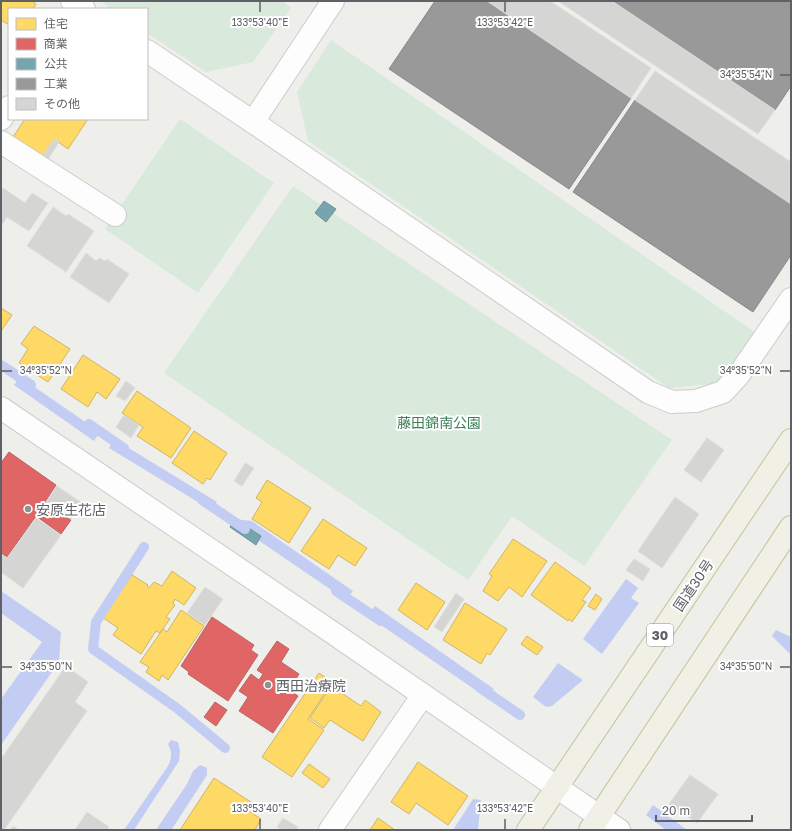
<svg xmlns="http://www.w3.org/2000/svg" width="792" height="831" font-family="'Golos Text','Noto Sans JP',sans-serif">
	<rect width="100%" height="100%" fill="#eeefea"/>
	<path fill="#d9eadd" d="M100 1H282L291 8 253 62 206 72 147 33V9H111Z
		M331 40 756 333 721 383 669 388 308 141 297 92Z
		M180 119 274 183 198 293 105 229Z
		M293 186 672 440 584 566 512 516 468 580 164 373Z"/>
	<path fill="#c3cdf4" d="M20 377 100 432 94 441 14 385Z
		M114 439 217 502 211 510 109 448Z
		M234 519 252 521 353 591 346 600 258 540 260 536Z
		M626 579 638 588 631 598 639 603 602 654 583 639Z
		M1 591 61 632 59 662 1 745V699L42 642 1 613Z
		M375 606 494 689 487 698 368 616Z
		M776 630 791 637V655L772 636Z
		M558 663 583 680 552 706 546 707 533 697Z
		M171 740 178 742 180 751 179 761 134 830H124L168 766C172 757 172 752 168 744Z
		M200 765 207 768V775L172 829 171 830H156L187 784 193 771Z
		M473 799 481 800 478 830H453Z
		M653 805 687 830H666L646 815Z"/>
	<path fill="#ffd966" stroke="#cfb566" d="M1 1H32L36 4 33 9H9V25L1 20Z
		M25 119H88L68 149 54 139 41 159 11 140Z
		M1 308 12 315 1 331Z
		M34 326 70 349 48 382 19 363 28 349 21 344Z
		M83 355 120 379 106 399 97 392 88 407 61 389Z
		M137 391 191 428 171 458 137 436 143 427 122 413Z
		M194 431 227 453 210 480 207 478 203 484 172 463Z
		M267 480 311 508 289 543 252 519 262 502 256 498Z
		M323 519 367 548 355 566 338 555 329 569 301 551Z
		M513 539 547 561 522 597 509 587 498 601 483 591 492 576 489 574Z
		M555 562 591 588 582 600 586 602 572 622 569 619 568 621 531 595Z
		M172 571 196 588 184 605 175 599 173 603 175 605 166 617 170 619 160 633 156 631 141 654 113 635 118 628 102 617 132 575 148 585 147 586 149 588 154 582 162 586Z
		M416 583 445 602 427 630 398 610Z
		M596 594 602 599 595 610 588 606Z
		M465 603 507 629 490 655 487 653 481 664 443 640Z
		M181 610 204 626 168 680 162 675 159 681 146 672 149 667 140 662 163 629 167 632Z
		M527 636 543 647 537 655 521 644Z
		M319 673 332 682 308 719 324 730 292 777 262 757Z
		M331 686 361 706 365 700 381 712 363 741 330 720 324 728 310 718Z
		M418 762 468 796 448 825 416 803 409 814 391 802Z
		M309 764 330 779 323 788 302 773Z
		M214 778 254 804 249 811 261 819 255 830H180Z
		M378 818 395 830H370Z"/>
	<path fill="#e06666" stroke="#ba6466" d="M9 452 56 485 45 502 71 520 61 534 36 516 7 557 1 553V463Z
		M212 617 254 645 251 650 258 655 228 701 188 674 189 672 181 666Z
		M277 641 289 649 281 662 299 674 289 690 298 696 273 733 239 711 248 697 239 691 251 674 259 680 263 674 257 670Z
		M215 702 227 710 216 726 204 717Z"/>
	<path fill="#76a5af" stroke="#6f9099" d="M324 201 336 209 326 222 315 213Z
		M235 519 261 536 256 545 230 527Z"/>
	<path fill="#999" stroke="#88888a" d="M435 1H487L631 98 569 189 389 69Z
		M612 1H791V86L775 110Z
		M635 100 791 204V255L753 312 573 192Z"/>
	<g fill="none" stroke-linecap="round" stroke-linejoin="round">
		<path stroke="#c3cdf4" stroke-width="10" d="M1 365 31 385
			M89 424 124 448
			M202 500 245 529
			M144 547 96 622 93 649 178 709 219 743 225 748
			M336 591 381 621
			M479 687 520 715"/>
	</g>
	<path fill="#d5d6d3" stroke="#dededa" d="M487 1H550L651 68 631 98Z
		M558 1H612L775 110 758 134Z
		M655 71 791 162V204L635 100Z
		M54 139 59 142 46 163 41 159Z
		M3 188 25 203 32 193 48 203 29 231 7 217 1 226V191Z
		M53 207 66 216 68 214 94 231 66 272 27 246Z
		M86 253 96 261 99 258 105 261 107 259 129 274 109 303 70 277Z
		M126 381 135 388 125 401 116 396Z
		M124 415 139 425 131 438 116 427Z
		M707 438 724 450 701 482 684 470Z
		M245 463 254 468 242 486 234 481Z
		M57 486 82 503 71 519 46 502Z
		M675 497 699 514 662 568 638 551Z
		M36 518 61 535 23 588 1 572V554L7 558Z
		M634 559 650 569 643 581 626 570Z
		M205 587 223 599 205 625 187 613Z
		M456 593 464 599 442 632 434 627Z
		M66 666 88 682 75 702 87 711 4 830H1V759Z
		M690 775 718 794 697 823 669 804Z
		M87 812 109 827 107 830H75Z
		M283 818 298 827 296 830H282L277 827Z
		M13 826 19 830H10Z"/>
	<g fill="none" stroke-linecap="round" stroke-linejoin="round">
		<g stroke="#cbcccc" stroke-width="24">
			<path id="minor" d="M72 1 84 9
				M147 51 253 122 648 392 672 402 696 401 723 392 738 376 791 299
				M1 119 9 107
				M1 142 115 215
				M330 830 423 695"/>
		</g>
		<g stroke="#cbcccc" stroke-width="24">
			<path id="tertiary" d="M253 122 333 1
				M1 408 333 633 619 830"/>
		</g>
		<g stroke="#c1c49a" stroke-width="24">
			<path id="trunk" d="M528 830 791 440
				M590 830 791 527"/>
		</g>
		<use href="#minor" stroke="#fcfdfc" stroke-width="22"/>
		<use href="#tertiary" stroke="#fcfdfc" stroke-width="22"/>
		<use href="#trunk" stroke="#f0f0e7" stroke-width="22"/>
	</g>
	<path fill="none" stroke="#606067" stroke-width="1.5" d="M260 2V12M505 2V12M780 75H790M2 371H12M780 371H790M2 667H12M780 667H790M260 819V829M505 819V829"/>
	<g fill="#929295" stroke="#fff" stroke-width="1.5">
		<circle cx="28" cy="509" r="4"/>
		<circle cx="268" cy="685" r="4"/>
	</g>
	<g text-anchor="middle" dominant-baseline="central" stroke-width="4" stroke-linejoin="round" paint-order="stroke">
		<rect fill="#fff" stroke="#909095" stroke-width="1" x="647" y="624" width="26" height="22" rx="3"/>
		<g font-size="13" font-weight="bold" fill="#606067">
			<text x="660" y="635">30</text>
		</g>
		<g font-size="14" fill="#3d8159" stroke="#fff">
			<text x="439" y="422">藤田錦南公園</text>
		</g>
		<g font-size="14" fill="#606067" stroke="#fff" text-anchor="start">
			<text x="36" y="509">安原生花店</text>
			<text x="276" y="685">西田治療院</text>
		</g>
		<g font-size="14" fill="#606067" stroke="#fff">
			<text transform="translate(693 585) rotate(-56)">国道30号</text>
		</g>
	</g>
	<g font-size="10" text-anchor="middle" fill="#606067" stroke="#fff" stroke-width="4" stroke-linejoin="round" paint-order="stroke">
		<text x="260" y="26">133°53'40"E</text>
		<text x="505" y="26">133°53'42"E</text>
		<text x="746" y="78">34°35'54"N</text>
		<text x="46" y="374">34°35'52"N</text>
		<text x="746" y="374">34°35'52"N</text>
		<text x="46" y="670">34°35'50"N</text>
		<text x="746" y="670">34°35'50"N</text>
		<text x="260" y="812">133°53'40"E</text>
		<text x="505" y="812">133°53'42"E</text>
	</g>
	<rect width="792" height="831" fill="none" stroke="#606067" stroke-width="4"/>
	<rect x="8" y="8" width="140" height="112" fill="#ffffff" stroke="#bfbfc2"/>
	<rect x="16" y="18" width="20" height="12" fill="#ffd966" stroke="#bfbfc2"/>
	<text x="44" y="28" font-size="12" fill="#606067">住宅</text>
	<rect x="16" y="38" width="20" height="12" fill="#e06666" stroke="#bfbfc2"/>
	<text x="44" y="48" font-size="12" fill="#606067">商業</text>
	<rect x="16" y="58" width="20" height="12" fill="#76a5af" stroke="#bfbfc2"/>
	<text x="44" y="68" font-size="12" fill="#606067">公共</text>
	<rect x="16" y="78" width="20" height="12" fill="#999999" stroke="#bfbfc2"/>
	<text x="44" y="88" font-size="12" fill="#606067">工業</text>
	<rect x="16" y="98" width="20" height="12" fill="#d5d6d3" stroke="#bfbfc2"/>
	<text x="44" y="108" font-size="12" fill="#606067">その他</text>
	<path d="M656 815v6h96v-6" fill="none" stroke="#606067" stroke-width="2"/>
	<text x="662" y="815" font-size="12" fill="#606067" stroke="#ffffff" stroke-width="3" paint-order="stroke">20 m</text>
</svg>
